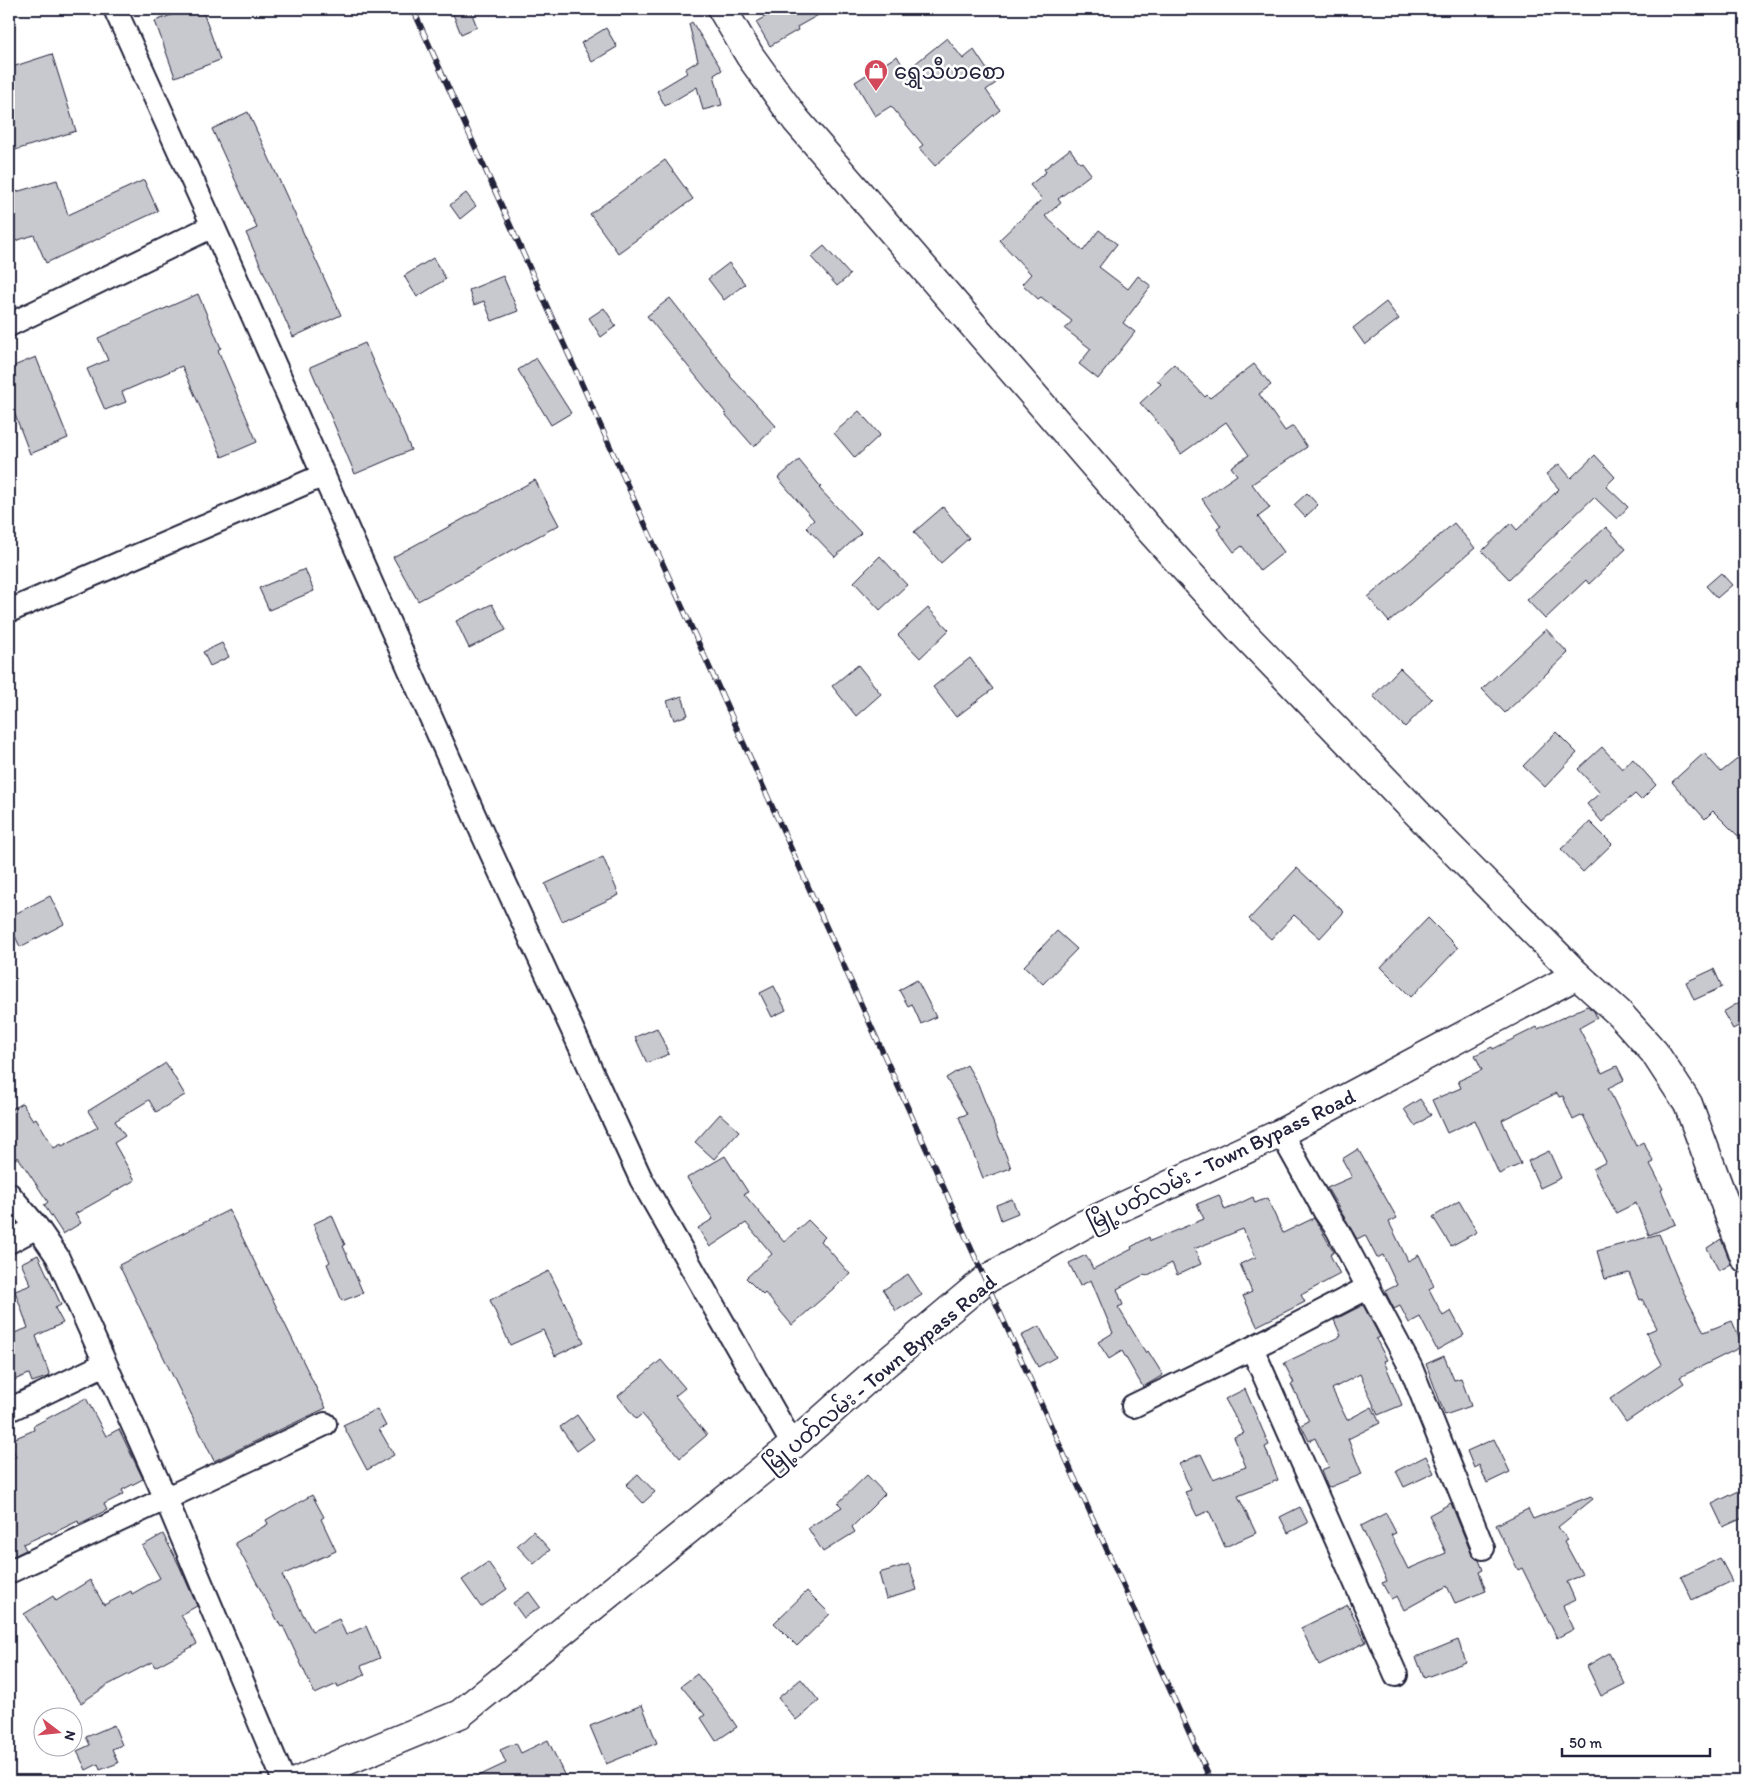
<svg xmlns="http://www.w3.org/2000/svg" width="1754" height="1790" font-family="Itim,'Noto Sans Myanmar',sans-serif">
	<rect width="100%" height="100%" fill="#fff"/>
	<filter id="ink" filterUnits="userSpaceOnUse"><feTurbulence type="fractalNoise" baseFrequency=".02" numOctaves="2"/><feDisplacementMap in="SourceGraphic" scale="10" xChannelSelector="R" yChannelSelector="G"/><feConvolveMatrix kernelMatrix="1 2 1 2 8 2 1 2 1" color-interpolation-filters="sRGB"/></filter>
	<g filter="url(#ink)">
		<path fill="#c8c8cf" stroke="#22223b" d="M188 9H202L220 60 175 77 155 21Z
			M451 9H470L477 27 461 34Z
			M778 9H829L797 27 798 30 770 46 756 22Z
			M692 22 722 70 714 75 722 105 703 110 697 87 665 106 657 91 687 73 685 69 698 61 689 24Z
			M606 28 617 47 592 62 581 43Z
			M947 38 963 59 974 50 996 83 986 90 1000 110 974 131 935 166 919 148 923 145 891 106 875 116 855 82 897 56 906 71Z
			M52 54 76 131 9 152V68Z
			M248 112 341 315 293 337 246 233 257 228 212 129Z
			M1070 149 1080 163 1082 162 1091 174 1058 199 1061 203 1045 216 1083 251 1099 230 1117 244 1099 267 1128 289 1138 276 1151 286 1123 323 1135 332 1098 379 1079 364 1091 349 1065 329 1072 321 1041 297 1038 299 1022 284 1031 274 999 240 1042 199 1030 185 1046 172 1044 169Z
			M665 160 693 199 618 253 590 214Z
			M57 180 68 215 144 180 158 211 46 263 34 235 9 243V194Z
			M466 193 476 206 460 219 450 205Z
			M824 246 850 275 837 286 811 257Z
			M433 258 446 279 417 297 404 276Z
			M729 263 745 284 724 300 708 279Z
			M503 276 518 311 492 321 484 301 474 305 469 290Z
			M198 294 221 348 218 350 257 442 222 457 182 366 122 392 126 402 105 410 87 369 108 360 98 338Z
			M670 298 731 375 730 376 776 426 754 447 725 414 726 413 647 316Z
			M1386 302 1399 319 1365 345 1353 328Z
			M604 308 616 326 601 337 589 318Z
			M365 343 411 450 355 474 310 367Z
			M36 357 68 438 30 454 9 399V368Z
			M536 358 571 413 551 425 518 370Z
			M1174 364 1205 397 1207 395 1210 398 1254 364 1271 385 1259 394 1285 431 1293 426 1307 447 1252 484 1270 508 1258 517 1284 552 1260 571 1242 546 1234 552 1217 529 1221 526 1202 499 1237 475 1231 467 1249 455 1226 422 1181 454 1159 424 1140 403 1161 384 1157 380Z
			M859 411 880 435 855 458 834 433Z
			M1595 455 1615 477 1606 486 1628 507 1617 519 1594 497 1509 579 1482 551 1511 523 1517 530 1559 489 1546 474 1559 464 1571 478Z
			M799 460 821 487 819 488 861 533 835 557 806 527 814 520 778 478Z
			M535 480 559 525 418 601 393 557Z
			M1307 493 1318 505 1305 517 1294 505Z
			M943 507 969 538 941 563 914 532Z
			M1454 523 1475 548 1389 622 1368 597Z
			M1606 527 1626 549 1589 584 1586 580 1545 619 1527 600Z
			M880 556 907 585 880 610 854 582Z
			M305 569 314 591 269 610 259 588Z
			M1721 573 1732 585 1717 598 1706 586Z
			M492 604 506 630 469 648 456 621Z
			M928 608 949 630 920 658 898 635Z
			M1546 629 1568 653 1505 713 1482 689Z
			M222 643 229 657 210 666 203 652Z
			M970 658 993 689 956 717 933 687Z
			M858 665 881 694 856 716 832 686Z
			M1400 668 1432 699 1405 727 1373 696Z
			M682 696 688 715 674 720 667 701Z
			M1556 732 1577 753 1545 787 1523 766Z
			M1602 747 1622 769 1633 759 1656 785 1641 800 1635 794 1602 822 1587 804 1600 793 1578 769Z
			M1704 753 1721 772 1745 753V828L1738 836 1713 811 1705 819 1672 782Z
			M1590 822 1612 844 1583 872 1561 849Z
			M603 857 619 895 562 921 545 884Z
			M1297 868 1344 912 1320 938 1294 915 1271 939 1249 919Z
			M50 896 64 924 20 947 9 923V917Z
			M1428 918 1458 948 1411 997 1381 967Z
			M1057 931 1077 949 1043 984 1024 966Z
			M1714 969 1722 987 1694 1000 1686 982Z
			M917 980 936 1017 921 1024 912 1004 908 1006 899 990Z
			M774 986 786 1010 772 1017 760 993Z
			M1745 999V1022L1733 1029 1723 1012Z
			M1587 1006 1594 1011 1597 1018 1579 1028 1602 1073 1617 1066 1624 1080 1608 1088 1636 1146 1643 1142 1654 1162 1650 1164 1663 1189 1661 1190 1676 1224 1649 1235 1636 1203 1616 1213 1593 1169 1606 1162 1583 1115 1573 1120 1563 1096 1559 1097 1557 1093 1502 1120 1521 1164 1499 1174 1475 1120 1447 1133 1432 1100 1461 1088 1458 1081 1482 1070 1475 1055 1492 1047 1493 1049 1537 1027 1538 1029Z
			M657 1028 669 1054 647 1063 635 1037Z
			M166 1063 185 1095 156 1112 149 1100 115 1121 125 1136 114 1143 135 1180 75 1214 81 1223 63 1234 44 1205 48 1202 18 1157 9 1163V1111L22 1103 33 1120 36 1118 54 1148 61 1144 62 1146 98 1127 88 1111Z
			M967 1065 978 1084 1011 1168 983 1178 959 1117 967 1114 946 1078Z
			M1420 1099 1431 1115 1415 1126 1404 1109Z
			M720 1114 739 1131 714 1159 695 1142Z
			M1358 1149 1397 1218 1389 1222 1408 1261 1419 1255 1434 1286 1429 1289 1443 1316 1451 1311 1464 1335 1437 1350 1420 1317 1409 1323 1400 1306 1394 1309 1385 1291 1397 1285 1383 1255 1377 1258 1365 1235 1357 1239 1327 1188 1352 1177 1342 1159Z
			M1549 1151 1561 1178 1540 1188 1528 1161Z
			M725 1156 748 1192 744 1194 784 1242 808 1220 825 1237 821 1241 850 1274 792 1325 765 1293 763 1295 746 1278 772 1254 746 1223 710 1247 698 1228 713 1219 687 1178Z
			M1219 1195 1225 1210 1253 1197 1255 1203 1267 1198 1283 1233 1314 1218 1334 1252 1330 1255 1340 1274 1301 1295 1305 1302 1257 1326 1243 1296 1252 1292 1240 1264 1256 1257 1243 1229 1194 1249 1201 1264 1177 1275 1172 1263 1146 1276 1145 1274 1117 1289 1123 1305 1118 1307 1146 1353 1148 1351 1163 1375 1143 1387 1122 1351 1109 1359 1098 1342 1113 1333 1091 1280 1080 1286 1069 1263 1086 1255 1093 1269 1132 1249 1131 1247 1149 1237 1150 1241 1204 1219 1197 1204Z
			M1012 1199 1018 1213 1001 1220 996 1205Z
			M1459 1201 1477 1232 1451 1246 1433 1217Z
			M229 1210 326 1408 214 1461 119 1265Z
			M332 1215 345 1245 343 1246 363 1293 342 1301 327 1264 330 1262 313 1224Z
			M1659 1234 1681 1287 1704 1332 1732 1321 1743 1346 1680 1377 1684 1383 1626 1422 1610 1399 1662 1364 1646 1333 1657 1328 1642 1299 1640 1300 1629 1273 1605 1279 1597 1251Z
			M1721 1239 1731 1264 1719 1271 1707 1248Z
			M38 1255 61 1305 55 1308 63 1323 36 1336 50 1376 32 1382 29 1374 9 1382V1335L28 1328 15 1291 31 1285 21 1263Z
			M549 1271 584 1342 555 1356 543 1330 510 1345 490 1300Z
			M908 1274 922 1295 896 1311 883 1290Z
			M1363 1305 1380 1337 1376 1339 1387 1360 1384 1361 1402 1405 1378 1415 1360 1374 1332 1389 1347 1420 1372 1407 1380 1423 1348 1439 1362 1474 1328 1488 1321 1470 1329 1467 1315 1438 1309 1441 1301 1425 1309 1421 1291 1384 1294 1383 1284 1363 1341 1336 1334 1320Z
			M1039 1326 1056 1357 1038 1367 1021 1336Z
			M1444 1356 1454 1380 1461 1378 1471 1406 1445 1415 1426 1364Z
			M661 1360 685 1388 675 1396 707 1435 680 1458 642 1414 636 1419 618 1396Z
			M1245 1389 1269 1445 1265 1447 1278 1480 1238 1496 1256 1533 1225 1547 1209 1511 1197 1516 1185 1492 1191 1490 1179 1464 1201 1454 1213 1479 1246 1467 1234 1437 1244 1433 1225 1399Z
			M86 1398 106 1436 119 1429 143 1479 122 1490 124 1494 104 1504 107 1510 79 1524 78 1521 51 1534 50 1532 23 1544 26 1550 9 1558V1460L16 1457 9 1441 34 1430 33 1426Z
			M377 1409 386 1426 379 1429 394 1455 367 1470 343 1425Z
			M577 1415 594 1439 577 1451 560 1427Z
			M1494 1439 1510 1472 1487 1483 1479 1465 1474 1468 1467 1451Z
			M1426 1456 1434 1473 1404 1487 1396 1471Z
			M638 1474 655 1492 643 1503 626 1485Z
			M867 1475 885 1494 852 1527 855 1532 823 1552 808 1528 842 1507 838 1503Z
			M1745 1488V1517L1723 1527 1712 1504Z
			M312 1495 324 1517 321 1519 336 1551 282 1575 312 1631 339 1619 346 1635 366 1626 380 1658 361 1666 365 1675 338 1687 337 1684 315 1694 283 1626 281 1627 235 1543 268 1524 266 1520 283 1510 284 1511Z
			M1591 1496 1593 1499 1558 1527 1567 1539 1564 1541 1582 1574 1567 1582 1575 1600 1563 1606 1574 1629 1557 1638 1522 1568 1518 1570 1496 1525 1528 1509 1533 1519Z
			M1451 1503 1471 1553 1475 1558 1479 1560 1483 1570 1479 1572 1486 1591 1455 1603 1447 1586 1404 1610 1397 1596 1391 1599 1382 1583 1387 1581 1361 1526 1386 1513 1396 1533 1391 1535 1408 1569 1446 1553 1429 1515Z
			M1300 1507 1308 1523 1288 1533 1280 1517Z
			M533 1531 550 1550 534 1564 517 1546Z
			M163 1534 179 1565 197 1606 181 1615 197 1644 155 1667 152 1662 108 1685 81 1703 24 1614 53 1596 56 1601 90 1580 104 1605 131 1591 132 1594 160 1578 142 1546Z
			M1720 1558 1732 1581 1692 1600 1681 1577Z
			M488 1562 507 1589 481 1607 462 1580Z
			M909 1564 917 1590 886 1599 879 1573Z
			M807 1591 830 1614 797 1646 774 1623Z
			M529 1592 540 1607 524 1618 513 1603Z
			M1348 1605 1366 1642 1319 1665 1301 1628Z
			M1458 1640 1466 1662 1424 1678 1416 1657Z
			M1609 1653 1625 1684 1601 1696 1587 1666Z
			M697 1674 720 1702 737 1727 716 1741 701 1718 705 1715 681 1686Z
			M801 1679 819 1701 796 1720 778 1698Z
			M642 1705 657 1743 606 1764 590 1726Z
			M114 1725 122 1745 112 1749 118 1763 100 1770 98 1764 86 1770 77 1751 90 1745 86 1737Z
			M548 1740 567 1781H468L506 1763 500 1750 516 1743 521 1753Z"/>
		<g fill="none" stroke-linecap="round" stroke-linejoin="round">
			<g stroke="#22223b" stroke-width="26">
				<path id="street" d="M115 9 213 226 483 835 641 1179 793 1445
					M9 325 213 226
					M9 611 324 475
					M1281 1133 1325 1212 1337 1229 1411 1368 1483 1548
					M9 1194 37 1227 57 1256 166 1499 284 1781
					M9 1242 37 1227
					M1252 1348 1396 1675
					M1133 1406 1252 1348 1369 1287
					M9 1410 105 1364
					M9 1572 325 1424"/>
			</g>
			<g stroke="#22223b" stroke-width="31">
				<path id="secondary" d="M298 1781 460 1714 793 1445 873 1374 985 1280 1083 1225 1281 1133 1577 975"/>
			</g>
			<g stroke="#22223b" stroke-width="31">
				<path id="highway" d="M722 9 750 56 796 120 1150 530 1243 633 1448 845 1577 975 1619 1013 1654 1052 1688 1104 1745 1258"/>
			</g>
			<use href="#street" stroke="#fff" stroke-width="22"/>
			<use href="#secondary" stroke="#fff" stroke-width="28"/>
			<use href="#highway" stroke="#fff" stroke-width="28"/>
			<g stroke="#22223b" stroke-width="5.5">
				<path id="rail" d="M413 9 1211 1781"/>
			</g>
			<use href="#rail" stroke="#fff" stroke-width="4" stroke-dasharray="11" stroke-linecap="butt"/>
		</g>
	</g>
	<defs>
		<g id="shop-pin" transform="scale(1.25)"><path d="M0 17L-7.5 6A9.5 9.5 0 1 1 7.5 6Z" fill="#d1495b" stroke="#fff"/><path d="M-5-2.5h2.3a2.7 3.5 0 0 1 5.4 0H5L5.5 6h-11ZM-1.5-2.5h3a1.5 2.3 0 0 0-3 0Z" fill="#fff"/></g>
	</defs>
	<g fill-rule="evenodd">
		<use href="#shop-pin" x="876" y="71"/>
	</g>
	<g text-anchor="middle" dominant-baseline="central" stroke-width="5" stroke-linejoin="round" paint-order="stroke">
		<g font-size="21" fill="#22223b" stroke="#fff" text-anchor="start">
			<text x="894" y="71">ရွှေသီဟစော</text>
		</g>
		<g font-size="21" fill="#22223b" stroke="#fff">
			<text transform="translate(1221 1159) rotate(-26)">မြို့ပတ်လမ်း - Town Bypass Road</text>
			<text transform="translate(880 1373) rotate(-40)">မြို့ပတ်လမ်း - Town Bypass Road</text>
		</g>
	</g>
	<rect width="1754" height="1790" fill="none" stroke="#fff" stroke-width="30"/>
	<rect x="15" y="15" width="1724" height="1760" fill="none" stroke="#22223b" stroke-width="2" filter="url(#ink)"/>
	<g transform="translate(58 1732) rotate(106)"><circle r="24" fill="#ffffff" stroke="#a7a7b1"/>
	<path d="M0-4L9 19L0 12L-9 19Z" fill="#d1495b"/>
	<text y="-8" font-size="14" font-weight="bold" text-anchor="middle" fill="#22223b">N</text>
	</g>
	<path d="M1562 1748v8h148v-8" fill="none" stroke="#22223b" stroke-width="2.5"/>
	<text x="1569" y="1748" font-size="15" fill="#22223b" stroke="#ffffff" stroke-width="4" paint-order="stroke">50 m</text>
</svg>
